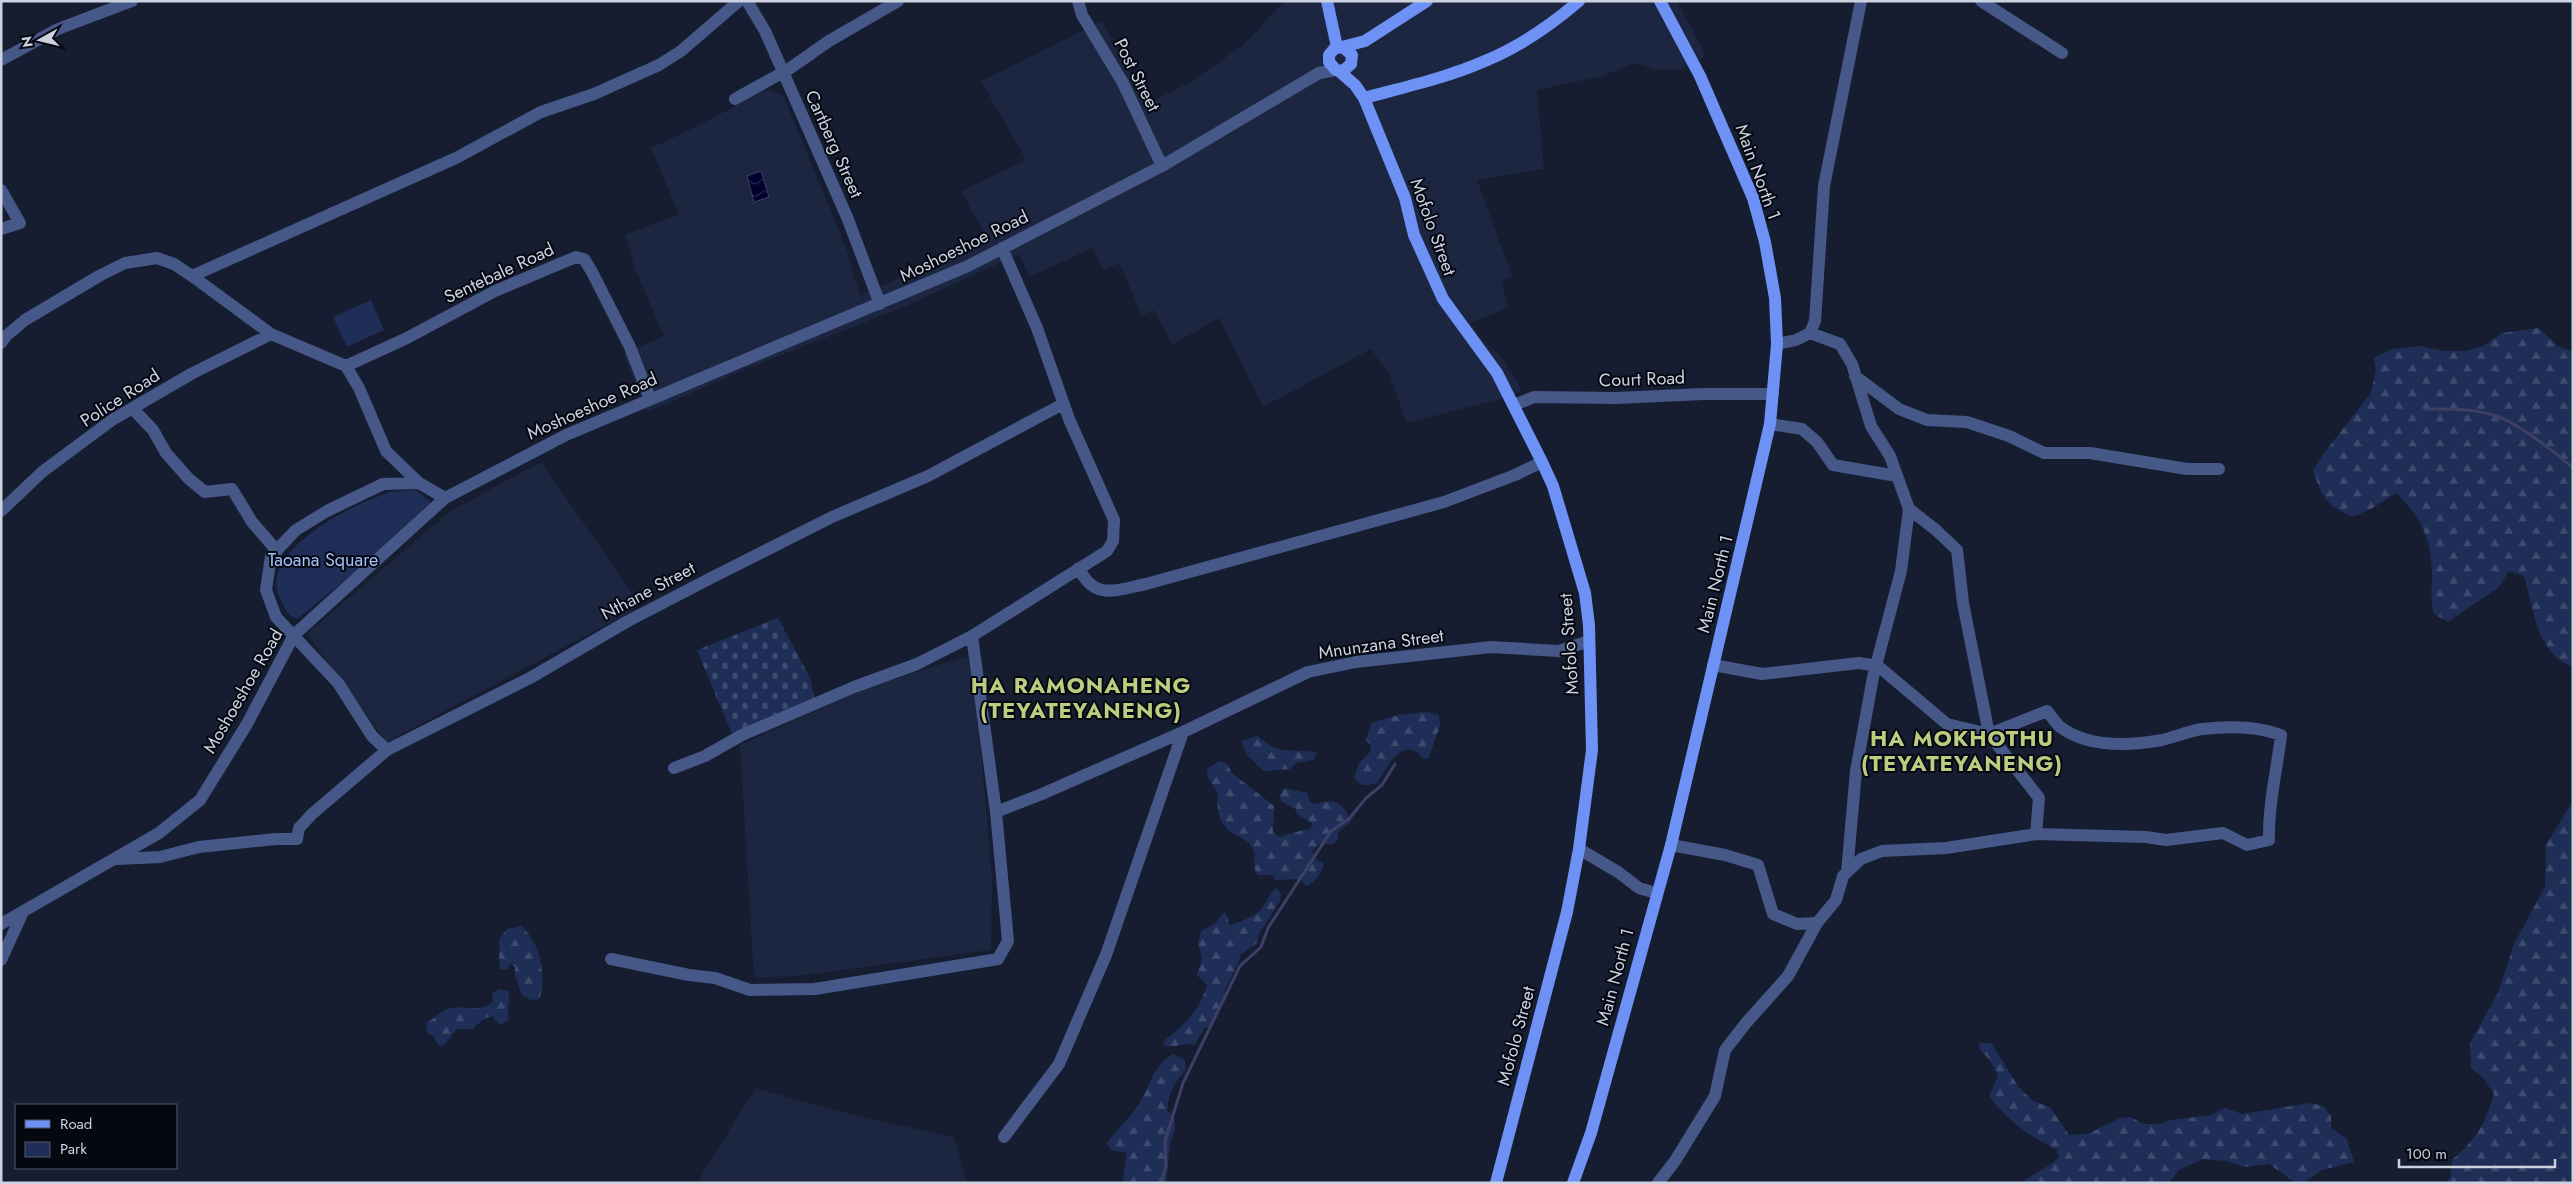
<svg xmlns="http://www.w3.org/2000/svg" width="2574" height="1184" font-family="Jost,sans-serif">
	<defs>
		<pattern id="forest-firs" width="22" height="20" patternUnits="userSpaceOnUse" patternTransform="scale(1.25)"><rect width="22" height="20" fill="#1f2e57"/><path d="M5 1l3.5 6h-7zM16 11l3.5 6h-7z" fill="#3e4b6f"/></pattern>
		<pattern id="cemetery-stones" width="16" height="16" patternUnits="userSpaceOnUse" patternTransform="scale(1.25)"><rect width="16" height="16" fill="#1f2e57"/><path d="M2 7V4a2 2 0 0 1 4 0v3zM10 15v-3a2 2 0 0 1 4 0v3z" fill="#3e4b6f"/></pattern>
		<pattern id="water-waves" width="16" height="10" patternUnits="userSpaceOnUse" patternTransform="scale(1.25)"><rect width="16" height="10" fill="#01002f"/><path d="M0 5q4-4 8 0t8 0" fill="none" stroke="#25244d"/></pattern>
	</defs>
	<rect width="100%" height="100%" fill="#161d31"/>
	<path fill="#1c2640" d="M1285 1H1677L1706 56 1680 70H1655L1635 63 1603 76 1537 90 1544 169 1477 180 1512 276 1502 281 1508 308 1470 323 1484 342 1502 357 1522 391 1496 400 1406 423 1390 376 1371 349 1263 407 1219 318 1172 345 1154 310 1142 315 1119 263 1104 270 1092 248 1030 277 1019 254 906 306 748 368 648 412 623 354 664 336 636 271 625 235 679 214 651 148 704 123 766 89 783 95 845 245 860 295 989 242 961 191 1026 160 981 81 1102 21 1145 105 1189 83 1242 46Z
		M541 462 639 603 632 611 387 742 307 634 449 512Z
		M967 656 976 694 992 878 991 950 805 975 754 978 740 745 869 687Z
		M755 1088 862 1117 954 1137 967 1183H697Z"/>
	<path fill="url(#forest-firs)" d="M2538 328 2558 346 2573 352V667C2537 655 2533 607 2524 576L2509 571 2499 587 2448 622 2434 614C2430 600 2432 587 2432 572 2431 537 2420 516 2396 493L2371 509 2352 517C2326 505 2322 497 2313 470L2324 453 2371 393 2376 370 2374 358 2392 349 2420 346 2445 351H2467L2483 346 2502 333Z
		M1425 712 1439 715 1440 726 1428 759H1423C1404 732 1387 768 1377 783 1366 786 1360 787 1354 777L1359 763 1370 752 1371 745 1366 740 1371 723 1398 715Z
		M1257 736C1263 739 1267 744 1273 747 1287 753 1303 749 1317 753L1313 760 1297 763 1290 769 1264 771 1247 755 1241 741Z
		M1219 761 1227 764 1232 773 1274 806 1273 832 1278 837 1311 828 1312 823 1297 814 1296 809 1282 802 1279 796 1284 788 1307 793 1310 802 1317 804C1335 797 1345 805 1351 822L1338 832V840L1333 844H1319L1312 851 1316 859 1324 864C1321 873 1315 883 1306 886L1300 879 1276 880 1272 875H1258C1251 868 1257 858 1253 849 1248 838 1236 837 1228 830 1218 820 1216 806 1218 793L1208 778 1207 769Z
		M2573 801V1183H2446L2450 1177 2452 1160C2478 1137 2484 1126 2494 1094L2483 1078 2471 1068 2470 1043 2498 993 2514 944 2545 887 2546 845Z
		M1276 888 1281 894 1280 901 1260 932 1256 944 1241 954 1238 964 1225 989 1224 998 1209 1027 1204 1028 1195 1045C1183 1042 1174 1049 1163 1045 1166 1037 1170 1037 1176 1031 1191 1019 1202 1003 1207 985L1197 975 1202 958 1198 943 1201 931 1214 924 1225 912 1230 925C1241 922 1254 917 1262 908 1268 901 1269 893 1276 888Z
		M521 926C541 943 546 974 540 999L531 1000 522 995 515 976V967L511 964 507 969H500C498 958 500 950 499 939L507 929Z
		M500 989 509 991 508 1020 500 1025 492 1016 484 1019 472 1029H457L444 1045 439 1046 434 1037 426 1032 427 1022C434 1019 444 1009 451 1008 467 1006 478 1013 493 1002L492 993Z
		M1979 1043H1991L2018 1086 2033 1101 2050 1107 2069 1135 2088 1134 2120 1118 2131 1117 2143 1124H2158L2172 1120 2211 1115 2225 1108 2242 1114 2310 1103 2323 1106 2331 1116V1128L2347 1139 2354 1162 2322 1170 2303 1183H2296L2269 1164 2244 1167 2226 1161 2203 1159 2179 1170 2169 1183H2021C2034 1172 2048 1169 2059 1157L2057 1150C2030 1137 2007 1120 1989 1096L1998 1075 1989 1059 1980 1050Z
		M1173 1054 1185 1060 1186 1070C1173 1083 1169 1093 1167 1111L1173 1115 1175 1128 1170 1144 1166 1183H1122L1127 1153 1111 1150 1107 1143C1115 1131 1126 1122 1135 1110 1150 1091 1150 1067 1173 1054Z"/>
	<path fill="url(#cemetery-stones)" d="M778 618 810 678 814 698 732 734 697 650Z"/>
	<path fill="#1f2e57" d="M371 300 384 330 347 347 333 317Z
		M415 490 431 502 355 572 297 619C287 616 283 605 279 596 260 551 351 505 385 494 394 490 406 491 415 490Z"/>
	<path fill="url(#water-waves)" stroke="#3e3f64" d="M761 171 769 197 754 202 747 176Z"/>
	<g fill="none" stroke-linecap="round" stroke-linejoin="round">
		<path stroke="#3e3f64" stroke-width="3" d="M2426 409C2450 409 2476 408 2499 417 2520 425 2556 453 2573 468
			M1161 1183 1166 1166 1165 1141 1183 1083 1240 966 1261 947 1268 928 1331 831 1349 819 1366 798 1382 785 1395 764"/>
		<path stroke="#465888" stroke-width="12" d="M747 1 765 31 847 217 880 304
			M1078 1 1082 15 1123 83 1162 166
			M1981 1 2062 53
			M1 60 58 29 132 1
			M735 99 789 69 829 41 898 1
			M1 190 20 223 1 229
			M192 276 456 158 541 112 594 94 659 65 681 51 739 1
			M1810 333 1840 344 1852 364 1871 426 1890 456 1909 509 1901 571 1873 677 1856 771 1847 872
			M1 343 6 336 25 320 99 276 125 263 157 258 174 264 192 276 271 334 346 366 359 388 386 451 419 483
			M1777 344 1796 340 1810 333 1815 321 1824 186 1861 1
			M346 366 407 338 495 291 576 257 584 259 592 272 630 347 650 399
			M1855 376 1899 409 1927 420 1967 422 2009 436 2044 453H2090L2187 469H2219
			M1514 405 1534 397 1616 398 1703 394H1773
			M133 409 153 430 166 453 189 479 205 492 232 489 252 522 277 551
			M1770 424 1802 429 1817 442 1833 465 1897 476
			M445 498 419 483 383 484 327 511 296 530 271 556 266 590 276 617 338 683 372 736 387 750 530 678 628 621 709 579 832 517 928 476 1063 404
			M1 511 42 472 112 420 191 374 271 334
			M1079 568C1094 601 1117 590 1146 584L1444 502 1515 475 1542 462
			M1713 665 1762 674 1859 663 1878 666 1947 724 1989 734 2039 798 2036 834
			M674 768 705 756 742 735 854 687 917 664 972 636 1107 551 1113 541 1114 520 1069 419 1037 328 1002 248
			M996 812 1042 794 1183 732 1308 672 1356 662 1491 647 1559 651 1589 641
			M1671 845 1725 855 1758 865 1773 914 1797 924 1817 923 1836 900 1843 876 1861 859 1882 851 1946 848 2036 834 2146 837 2166 840 2223 833 2247 845 2269 840C2268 805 2277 770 2281 735 2257 726 2228 726 2202 729 2189 731 2175 737 2162 740 2129 746 2087 748 2059 726 2055 722 2051 716 2047 711L1989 734 1963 603 1957 550 1936 530 1909 509
			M1579 849 1618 872 1639 888 1656 893
			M117 859 160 857 199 847 276 839H297L299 828 312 814 387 750
			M1 924 159 833 200 800 247 724 294 635 445 498 566 435 968 266 1162 166 1319 73 1336 70
			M611 959 689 975 715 978 750 990 815 989 998 959 1008 941 996 812 972 636
			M1 960 23 912
			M1004 1137 1059 1064 1106 955 1183 732
			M1658 1183 1675 1161 1715 1096 1725 1050 1746 1023 1788 976 1817 923"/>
		<path stroke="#6d91f4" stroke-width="12" d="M1327 1 1337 47
			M1344 48 1352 55 1351 64 1343 71 1336 70 1329 62V55L1334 49 1365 41 1427 1
			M1339 71 1355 85 1364 98 1405 198 1414 235 1443 299 1497 373 1542 462 1553 486 1585 593 1589 625 1592 750 1579 849 1567 912 1496 1183
			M1364 98C1405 87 1446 78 1485 61 1519 47 1551 25 1579 1
			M1573 1183 1591 1133 1671 845 1770 424 1777 344 1775 298 1765 242 1753 198 1700 76 1660 1"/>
	</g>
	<g text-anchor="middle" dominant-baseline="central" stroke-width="4" stroke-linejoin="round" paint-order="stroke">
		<g font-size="18" fill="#ccd2e0" stroke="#050811">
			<text transform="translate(1137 75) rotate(63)">Post Street</text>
			<text transform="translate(834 144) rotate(66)">Cartberg Street</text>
			<text transform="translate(1758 172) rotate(70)">Main North 1</text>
			<text transform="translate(1433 227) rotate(70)">Mofolo Street</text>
			<text transform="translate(964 246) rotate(-26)">Moshoeshoe Road</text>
			<text transform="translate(499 273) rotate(-25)">Sentebale Road</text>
			<text transform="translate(1642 379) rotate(-2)">Court Road</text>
			<text transform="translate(120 398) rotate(-33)">Police Road</text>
			<text transform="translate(592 406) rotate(-24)">Moshoeshoe Road</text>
			<text transform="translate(1715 584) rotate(-76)">Main North 1</text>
			<text transform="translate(648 591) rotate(-28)">Nthane Street</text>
			<text transform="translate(1381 644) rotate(-8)">Mnunzana Street</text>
			<text transform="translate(1569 644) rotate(-94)">Mofolo Street</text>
			<text transform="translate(243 691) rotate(-60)">Moshoeshoe Road</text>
			<text transform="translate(1615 977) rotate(-75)">Main North 1</text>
			<text transform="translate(1516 1036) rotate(-75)">Mofolo Street</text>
		</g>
		<g font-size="18" fill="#a7bffb" stroke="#050811">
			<text x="323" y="560">Taoana Square</text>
		</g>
		<g font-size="22" font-weight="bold" letter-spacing="1" fill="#becc80" stroke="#050811">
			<text x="1081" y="685">HA RAMONAHENG<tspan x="1081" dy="25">(TEYATEYANENG)</tspan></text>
			<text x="1962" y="738">HA MOKHOTHU<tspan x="1962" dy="25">(TEYATEYANENG)</tspan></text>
		</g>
	</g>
	<rect width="2574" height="1184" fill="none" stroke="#ccd2e0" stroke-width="5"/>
	<rect x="15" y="1104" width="162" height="65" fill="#050811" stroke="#555964"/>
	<rect x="25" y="1120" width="25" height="8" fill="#6d91f4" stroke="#555964"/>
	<text x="60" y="1129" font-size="15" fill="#ccd2e0">Road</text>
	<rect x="25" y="1142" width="25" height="15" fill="#1f2e57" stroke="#555964"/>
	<text x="60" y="1154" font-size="15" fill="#ccd2e0">Park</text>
	<g transform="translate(40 40) rotate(262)" stroke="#050811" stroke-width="4" paint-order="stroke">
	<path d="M0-4L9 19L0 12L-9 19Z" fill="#ccd2e0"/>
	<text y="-8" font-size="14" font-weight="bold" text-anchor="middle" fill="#ccd2e0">N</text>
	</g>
	<path d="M2399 1159v8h156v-8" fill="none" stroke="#ccd2e0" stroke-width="2.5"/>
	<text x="2406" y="1159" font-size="15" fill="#ccd2e0" stroke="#050811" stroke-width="4" paint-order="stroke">100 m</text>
</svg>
